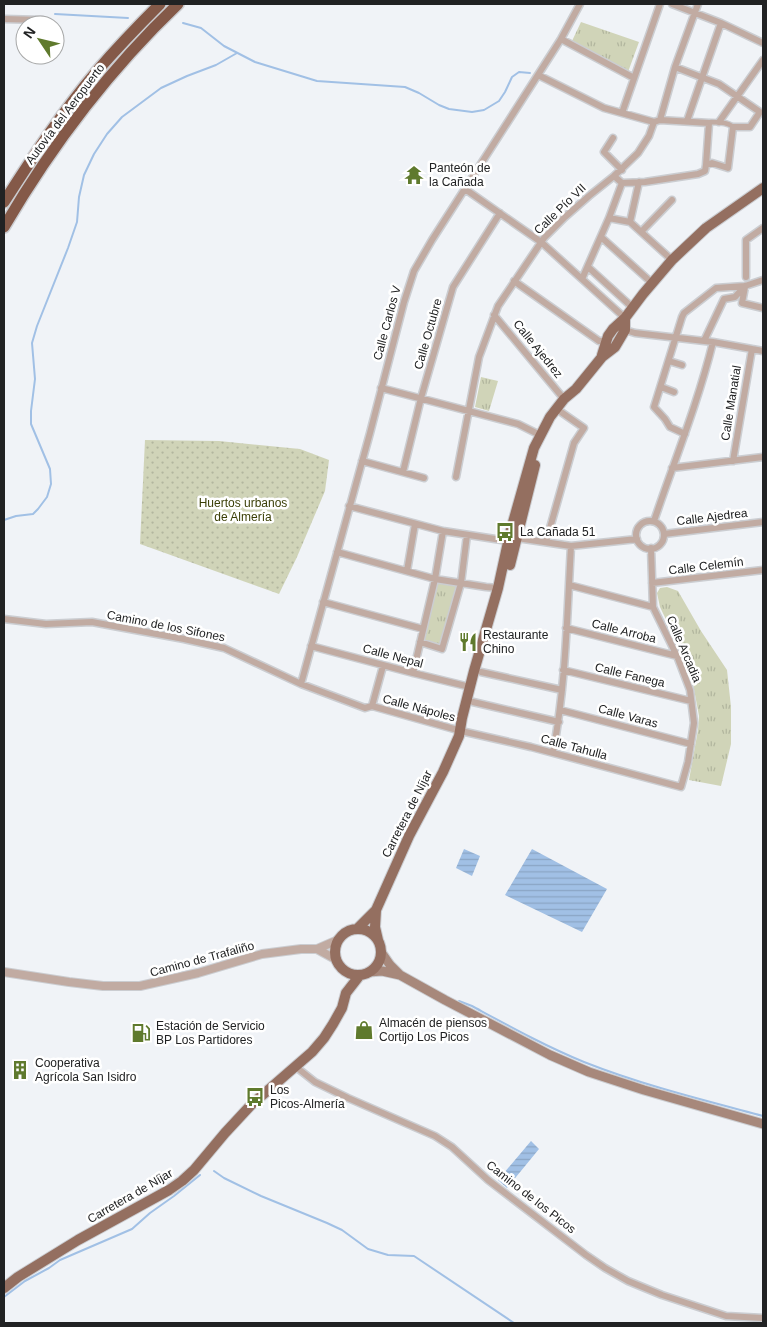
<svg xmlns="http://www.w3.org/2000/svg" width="767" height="1327" font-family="Arial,sans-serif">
	<defs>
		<pattern id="grass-dots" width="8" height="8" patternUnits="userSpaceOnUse" patternTransform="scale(1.25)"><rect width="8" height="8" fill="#d0d4b8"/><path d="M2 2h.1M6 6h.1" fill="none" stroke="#b2b69e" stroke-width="1.8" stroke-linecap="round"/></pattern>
		<pattern id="park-tufts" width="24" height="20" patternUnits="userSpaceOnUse" patternTransform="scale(1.25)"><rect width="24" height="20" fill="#d0d4b8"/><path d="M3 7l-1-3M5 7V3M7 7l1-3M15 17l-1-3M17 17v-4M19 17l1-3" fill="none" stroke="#b2b69e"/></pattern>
		<pattern id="water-rules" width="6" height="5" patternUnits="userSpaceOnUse" patternTransform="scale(1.25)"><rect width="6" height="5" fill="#a1c0e5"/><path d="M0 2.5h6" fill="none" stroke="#8aa5c4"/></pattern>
	</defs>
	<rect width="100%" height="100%" fill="#f0f3f7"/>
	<path fill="url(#grass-dots)" d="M145 440 219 441 300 449 329 460 325 491 297 557 279 594 140 544Z"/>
	<path fill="url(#park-tufts)" d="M581 22 639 42 628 72 572 41Z
		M481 377 498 381 489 411 475 407Z
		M435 579 461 583 442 649 420 642Z
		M667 587 678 591 701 631 727 670 731 707V744L721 786 689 780 698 730 699 716 693 684 681 651 660 607 657 593 660 588Z"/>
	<path fill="url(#water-rules)" d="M464 849 480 856 472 876 456 868Z
		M532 849 607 889 582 932 505 895Z
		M531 1141 539 1149 507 1188 498 1180Z"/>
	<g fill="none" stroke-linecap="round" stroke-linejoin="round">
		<path stroke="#a1c0e5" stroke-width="2" d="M55 14 128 18
			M183 23 201 28 224 46 255 62 317 81 405 87 419 93 439 105 449 109 472 112 484 110 499 101 505 92 512 77 519 72 530 73
			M4 520 16 516 33 514 38 509 47 497 51 484 50 469 31 424V411L35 379 32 343 37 326 68 248 77 222 79 197 84 175 94 154 107 134 122 117 161 88 187 76 216 65 237 53
			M459 1001 472 1006C509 1026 545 1046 584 1062 642 1085 703 1100 763 1116
			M214 1171 224 1178 261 1196 327 1223 342 1230 368 1249 388 1255 414 1256 514 1323
			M4 1297 25 1281 49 1268 60 1260 132 1229 150 1213 174 1196 200 1175"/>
		<g stroke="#cbcdd1" stroke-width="7">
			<path id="pedestrian" d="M709 123 711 122C718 122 728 122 733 127"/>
		</g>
		<g stroke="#cbcdd1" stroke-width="9">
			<path id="minor" d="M672 4 721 23 763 43
				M4 19 42 20
				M561 39 634 78
				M675 67 719 84 760 112 750 127H733L728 168 712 163 706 165
				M538 75 604 108 654 122
				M622 113 660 4
				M687 121 721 23
				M719 122 763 60
				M613 138 604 152 622 170
				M614 176 622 183 645 182 698 174 705 171 706 165 709 123 660 120
				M465 189 541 242 625 318
				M609 218 630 222 672 260
				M630 222 639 182
				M641 232 672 200
				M601 237 652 283
				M588 267 632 307
				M746 277V240L763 228
				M582 279 609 218 622 183
				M514 281 599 341H606
				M745 287 742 303 763 308
				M494 315 564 399
				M625 330 635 333 713 342 763 351
				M704 341 724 299 735 297 745 286
				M669 361 682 365
				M661 387 674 392
				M381 388 518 424 540 435
				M685 434 670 427 665 419 654 407 682 317 684 313 716 288 745 286 763 280
				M362 461 424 478
				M733 461 752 349
				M672 468 763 457
				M403 472 421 398 453 287 500 213
				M456 477 479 357 498 306 544 238 565 217 589 196 614 176 638 153 649 136 654 122 660 120 675 67 698 4
				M349 506 443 531 508 541
				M654 521C674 462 698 403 713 342
				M636 535a14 14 0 1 1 28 0a14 14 0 1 1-28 0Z
				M664 534 763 522
				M517 538 571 546 637 539
				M546 542 574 443 584 428 561 412
				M337 552 435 579 486 587 498 588
				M407 571 415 524
				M652 583 763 570
				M569 585 653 607
				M323 602 423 629
				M4 619 46 624 92 622 184 639 224 648 301 684 365 708 372 706 461 731 531 747 681 787 688 762 694 723 690 690 677 656 653 607 651 548
				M566 628 677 656
				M420 642 442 649 461 583 467 535
				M311 646 413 673 470 687
				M563 670 691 701
				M481 672 562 690
				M413 673 435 579 443 531
				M301 684 370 433 404 302 414 271 432 240 561 39 580 4
				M473 702 559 722
				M372 706 383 666
				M560 710 691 744
				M553 752C566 685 567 615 571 546
				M296 1067 315 1082 348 1098 435 1136 452 1147 488 1180 586 1255 605 1268 628 1281 662 1295 726 1316 763 1318"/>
		</g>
		<g stroke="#cbcdd1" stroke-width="10">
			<path id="tertiary" d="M317 949 337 960
				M4 972 69 982 103 986H140L198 973 262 954 301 949H317L340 939"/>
		</g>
		<g stroke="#cbcdd1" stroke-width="11">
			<path id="secondary" d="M381 952 390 965 400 975
				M369 972 382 971 400 975 445 1000 550 1055 589 1072 644 1090 763 1124"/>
		</g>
		<g stroke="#cbcdd1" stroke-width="12">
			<path id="primary" d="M602 355 608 336 613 329 625 318 643 294 672 260 706 228 763 188
				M510 565 535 465
				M357 929 376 910
				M335 952a23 23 0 1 1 46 0a23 23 0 1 1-46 0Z
				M378 940 375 927 376 910 409 836 443 772 459 736 462 718 474 671 498 588 510 533 534 448 550 417 564 399 576 389 602 357 615 347 618 342 625 330V318
				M4 1288 18 1277 78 1240 169 1190 182 1181 194 1170 225 1133 251 1105 312 1052 324 1038 333 1024 342 1008 346 993 360 975"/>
		</g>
		<g stroke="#cbcdd1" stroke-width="14">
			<path id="motorway" d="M4 202C33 157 62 112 97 71 117 48 138 26 160 4
				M4 227C52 145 110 69 178 4"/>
		</g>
		<use href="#pedestrian" stroke="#c1aba2" stroke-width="4.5"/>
		<use href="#minor" stroke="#c1aba2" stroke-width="6"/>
		<use href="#tertiary" stroke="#c1aba2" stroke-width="8"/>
		<use href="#secondary" stroke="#a7887b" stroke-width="9"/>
		<use href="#primary" stroke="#946f60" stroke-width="10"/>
		<use href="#motorway" stroke="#845948" stroke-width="11"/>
	</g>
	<defs>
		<g id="temple-bare" transform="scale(1.5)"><path d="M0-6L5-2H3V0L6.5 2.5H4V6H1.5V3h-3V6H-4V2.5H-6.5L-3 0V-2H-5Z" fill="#5f7a2d" stroke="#fff" stroke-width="2.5" paint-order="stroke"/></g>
		<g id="bus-bare" transform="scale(1.5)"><path d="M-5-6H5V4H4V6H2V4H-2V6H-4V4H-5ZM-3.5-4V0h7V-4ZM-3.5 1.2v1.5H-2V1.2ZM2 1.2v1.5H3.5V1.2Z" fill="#5f7a2d" stroke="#fff" stroke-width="2.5" paint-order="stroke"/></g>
		<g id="restaurant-bare" transform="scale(1.5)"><path d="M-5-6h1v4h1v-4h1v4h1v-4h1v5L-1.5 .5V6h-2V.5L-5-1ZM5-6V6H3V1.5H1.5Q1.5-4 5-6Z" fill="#5f7a2d" stroke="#fff" stroke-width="2.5" paint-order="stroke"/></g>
		<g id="shop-bare" transform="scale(1.5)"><path d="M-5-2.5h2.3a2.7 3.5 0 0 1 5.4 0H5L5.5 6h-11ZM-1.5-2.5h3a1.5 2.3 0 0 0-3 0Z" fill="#5f7a2d" stroke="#fff" stroke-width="2.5" paint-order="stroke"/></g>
		<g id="fuel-bare" transform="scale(1.5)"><path d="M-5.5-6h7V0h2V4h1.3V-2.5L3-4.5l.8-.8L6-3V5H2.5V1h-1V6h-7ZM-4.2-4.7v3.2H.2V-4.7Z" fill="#5f7a2d" stroke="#fff" stroke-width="2.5" paint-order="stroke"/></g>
		<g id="building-bare" transform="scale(1.5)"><path d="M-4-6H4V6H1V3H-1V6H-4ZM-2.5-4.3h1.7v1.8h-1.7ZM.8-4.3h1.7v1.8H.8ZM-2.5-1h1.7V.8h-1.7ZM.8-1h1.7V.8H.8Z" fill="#5f7a2d" stroke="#fff" stroke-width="2.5" paint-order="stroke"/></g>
	</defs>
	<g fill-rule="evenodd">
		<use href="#temple-bare" x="414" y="175"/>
		<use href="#bus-bare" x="505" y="532"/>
		<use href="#restaurant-bare" x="468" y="642"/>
		<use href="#shop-bare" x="364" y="1030"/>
		<use href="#fuel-bare" x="141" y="1033"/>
		<use href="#building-bare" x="20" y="1070"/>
		<use href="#bus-bare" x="255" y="1097"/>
	</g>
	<g text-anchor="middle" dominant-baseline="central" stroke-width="5" stroke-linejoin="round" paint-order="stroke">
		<g font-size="12" fill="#212223" stroke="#fff">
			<text transform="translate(65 114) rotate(-53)">Autovía del Aeropuerto</text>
			<text transform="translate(560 209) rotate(-44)">Calle Pío VII</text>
			<text transform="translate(387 323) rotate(-75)">Calle Carlos V</text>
			<text transform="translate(428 334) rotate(-74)">Calle Octubre</text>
			<text transform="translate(538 349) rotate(51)">Calle Ajedrez</text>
			<text transform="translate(731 403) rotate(-81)">Calle Manatial</text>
			<text transform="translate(712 517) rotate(-7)">Calle Ajedrea</text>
			<text transform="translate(706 566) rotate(-7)">Calle Celemín</text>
			<text transform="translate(166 626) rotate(11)">Camino de los Sifones</text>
			<text transform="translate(624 631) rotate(14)">Calle Arroba</text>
			<text transform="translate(684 649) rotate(67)">Calle Arcadia</text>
			<text transform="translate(393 656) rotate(15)">Calle Nepal</text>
			<text transform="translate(630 675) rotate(13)">Calle Fanega</text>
			<text transform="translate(419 708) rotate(15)">Calle Nápoles</text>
			<text transform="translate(628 716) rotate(15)">Calle Varas</text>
			<text transform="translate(574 747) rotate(15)">Calle Tahulla</text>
			<text transform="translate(407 814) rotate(-63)">Carretera de Níjar</text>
			<text transform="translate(202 959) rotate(-15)">Camino de Trafaliño</text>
			<text transform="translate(130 1196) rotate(-30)">Carretera de Níjar</text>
			<text transform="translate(531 1197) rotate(38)">Camino de los Picos</text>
		</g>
		<g font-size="12" fill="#212223" stroke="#fff" text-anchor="start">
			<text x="429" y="168">Panteón de<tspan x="429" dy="14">la Cañada</tspan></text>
			<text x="520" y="532">La Cañada 51</text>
			<text x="483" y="635">Restaurante<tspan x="483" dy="14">Chino</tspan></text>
			<text x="379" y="1023">Almacén de piensos<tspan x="379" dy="14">Cortijo Los Picos</tspan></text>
			<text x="156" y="1026">Estación de Servicio<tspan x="156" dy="14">BP Los Partidores</tspan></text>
			<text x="35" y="1063">Cooperativa<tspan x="35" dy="14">Agrícola San Isidro</tspan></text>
			<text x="270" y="1090">Los<tspan x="270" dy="14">Picos-Almería</tspan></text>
		</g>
		<g font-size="12" fill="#3b3f07" stroke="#fff">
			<text x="243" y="503">Huertos urbanos<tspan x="243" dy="14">de Almería</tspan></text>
		</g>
	</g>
	<rect width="767" height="1327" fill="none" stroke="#212223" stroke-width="10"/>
	<g transform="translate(40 40) rotate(305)"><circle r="24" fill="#ffffff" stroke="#a6a7a7"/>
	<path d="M0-4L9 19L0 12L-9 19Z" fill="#5f7a2d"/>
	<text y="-8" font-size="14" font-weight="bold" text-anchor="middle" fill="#212223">N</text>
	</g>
</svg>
